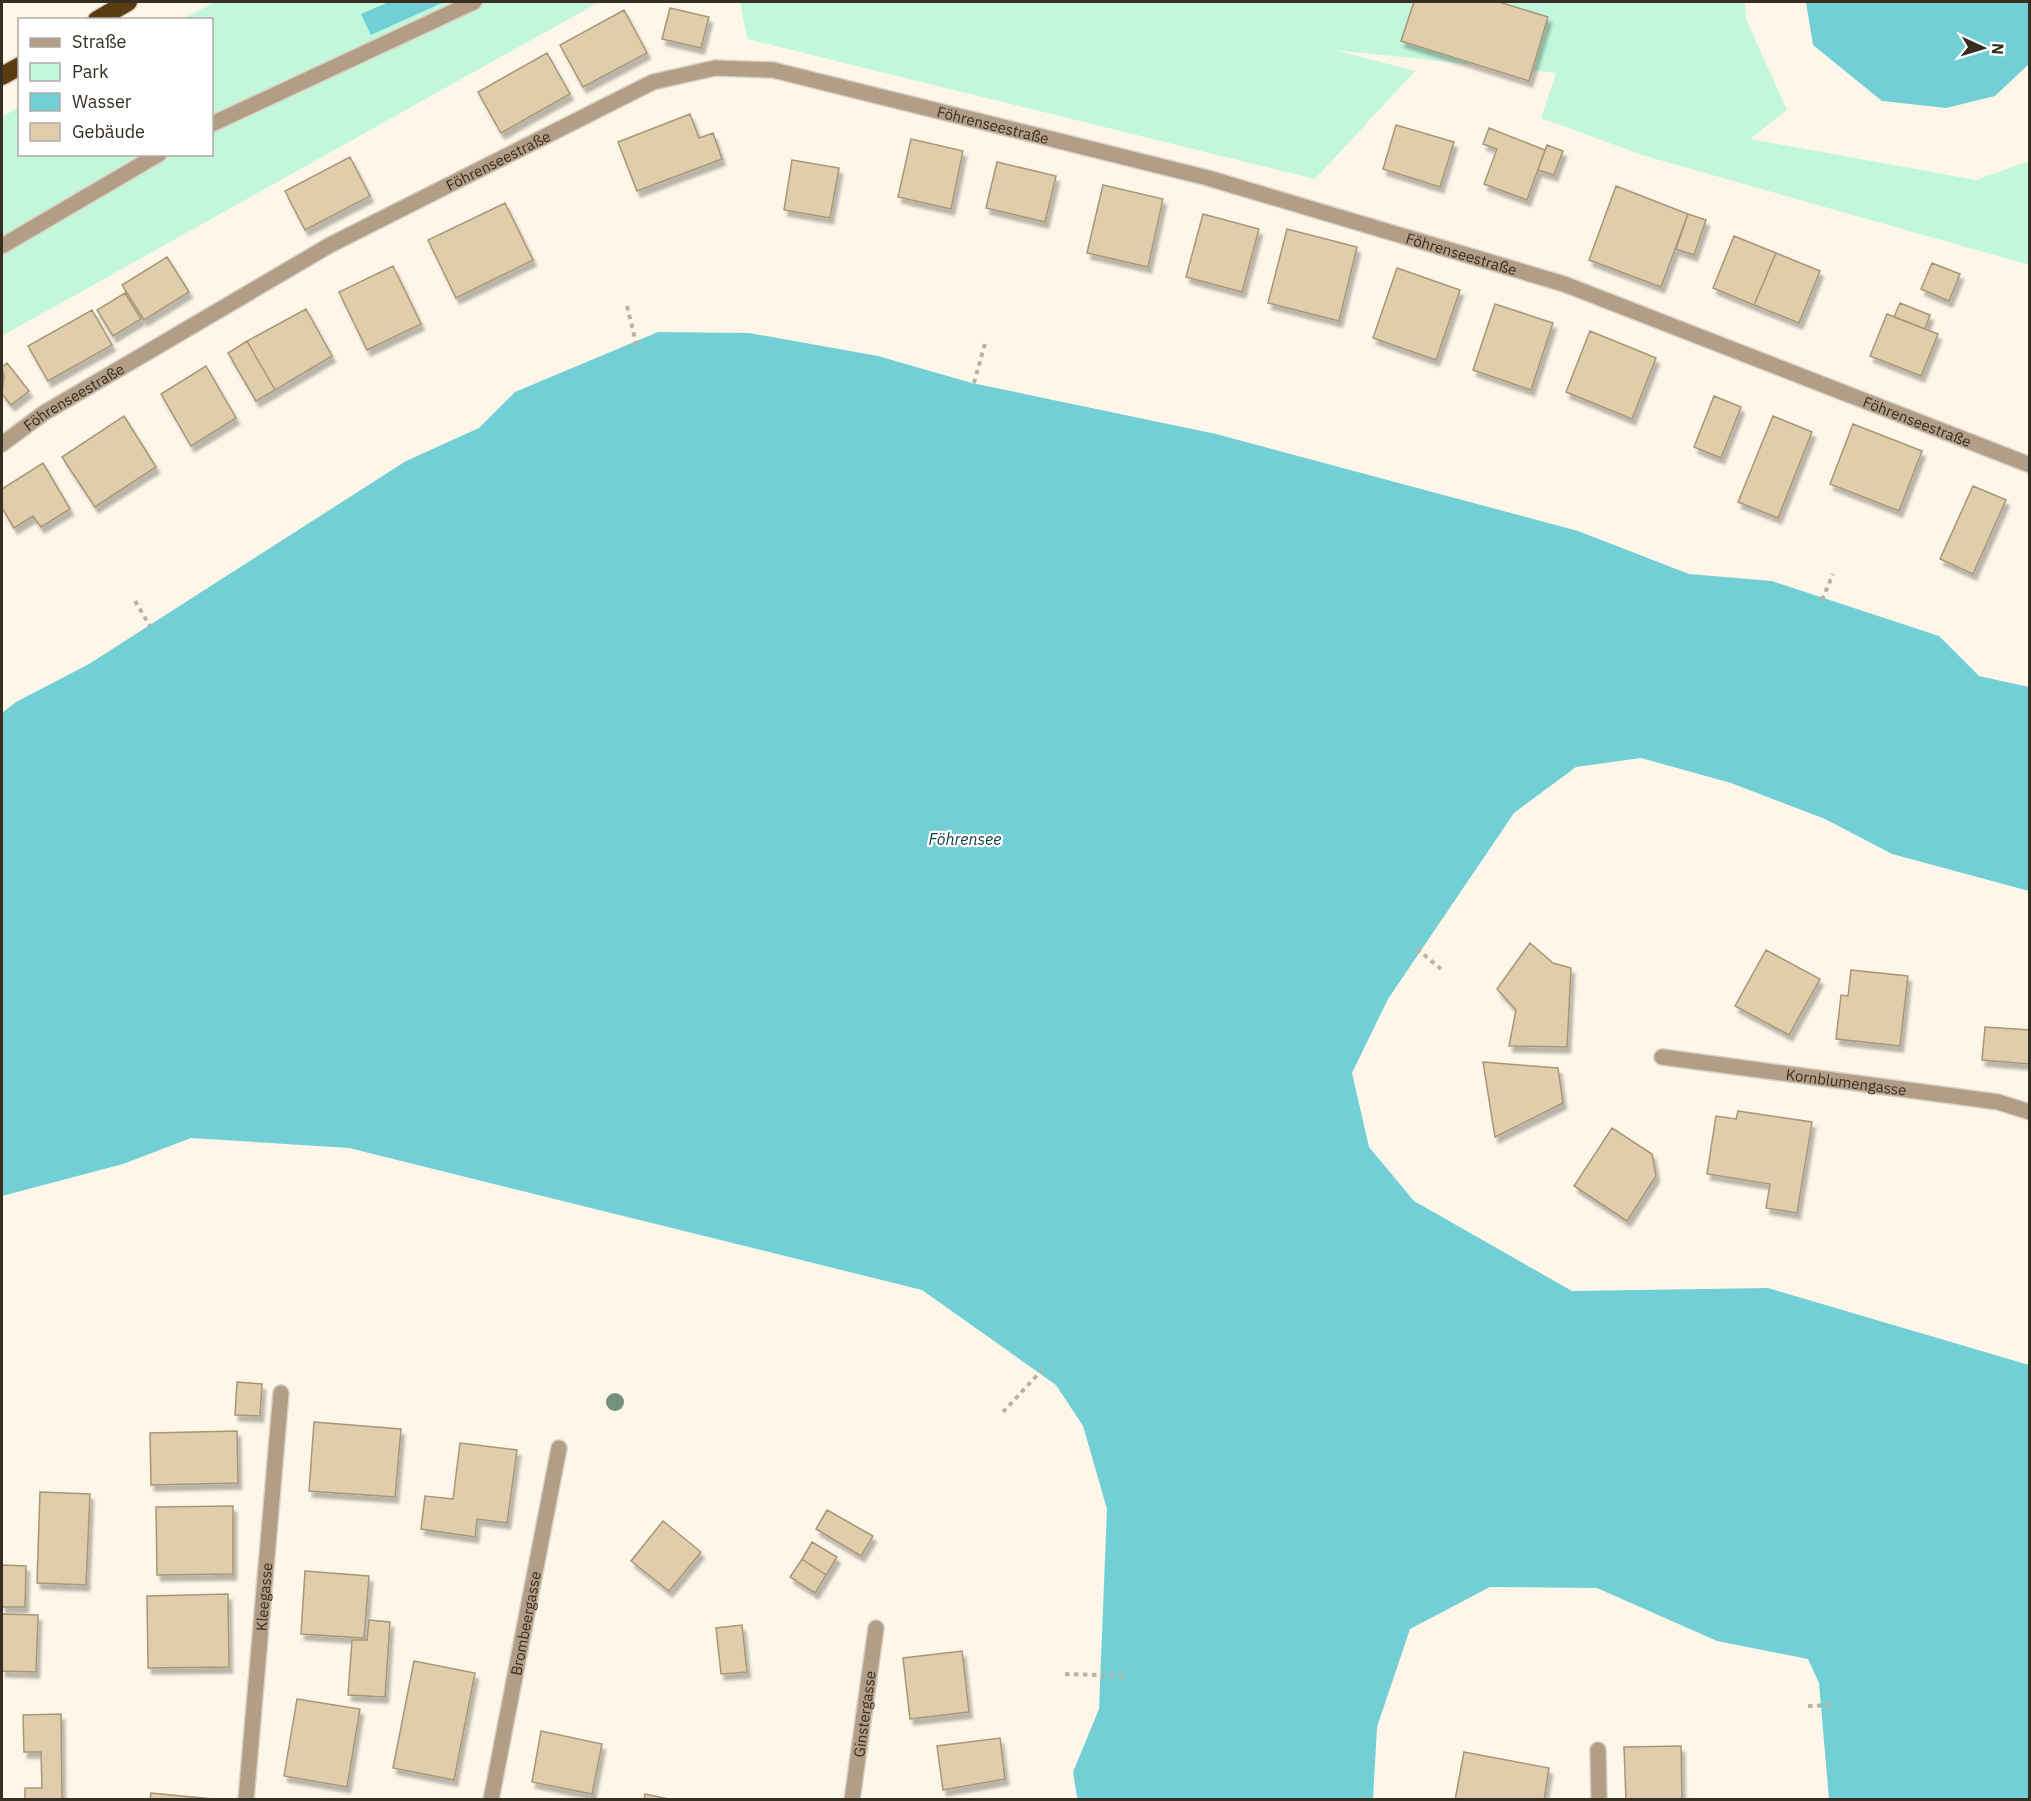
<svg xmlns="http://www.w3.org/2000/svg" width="2031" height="1801" font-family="'IBM Plex Sans',sans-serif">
	<defs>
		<filter id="shadow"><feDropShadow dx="3.5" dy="6" stdDeviation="1.5" flood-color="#0004"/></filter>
	</defs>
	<rect width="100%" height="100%" fill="#fef7e9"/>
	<path fill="#c2f7db" d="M215 2H599L2 336V117L19 107 20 154H212V20L182 19Z
		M740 2H1745L1746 19 1787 110 1750 139 1976 180 2029 161V265L1642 155 1541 118 1556 73 1335 50 1415 71 1315 179 747 39Z"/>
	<path fill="#71cfd5" d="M389 2H444L371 35 361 14Z
		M1806 2H2029V64L1995 96 1946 108 1882 101 1813 45Z
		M658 332 749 333 878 356 972 383 1216 434 1578 531 1689 574 1772 581 1939 636 1979 676 2029 687V891L1892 854 1825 819 1731 783 1641 758 1576 767 1514 813 1388 999 1352 1073 1369 1147 1414 1201 1572 1291 1768 1288 2029 1365V1799H1829L1819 1683 1808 1659 1717 1641 1597 1588 1490 1587 1410 1629 1377 1727 1373 1799H1081L1077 1797 1073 1772 1099 1709 1107 1509 1083 1426 1056 1385 922 1290 349 1148 191 1138 123 1164 2 1196V713L16 702 89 664 406 461 479 428 515 392Z"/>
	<path fill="#e0cdac" stroke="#a89677" stroke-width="1.5" filter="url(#shadow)" d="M1414 2H1499L1548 17 1529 81 1401 41Z
		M670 8 709 17 701 48 662 39Z
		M624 10 647 53 583 87 560 45Z
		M547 53 570 94 501 133 478 92Z
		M690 114 699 138 713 133 722 159 637 191 618 142Z
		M1396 125 1454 142 1440 187 1383 169Z
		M1489 128 1545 150 1527 200 1484 184 1497 149 1483 144Z
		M911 139 963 151 951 209 898 197Z
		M1547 145 1563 151 1554 175 1538 170Z
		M350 157 370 196 305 230 285 191Z
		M792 160 839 168 830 218 784 210Z
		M997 162 1056 176 1045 222 986 208Z
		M1103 185 1163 199 1148 267 1087 253Z
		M1616 186 1688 214 1661 287 1589 260Z
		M505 203 533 260 456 298 428 240Z
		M1203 214 1259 229 1242 292 1186 277Z
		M1688 214 1706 220 1694 255 1676 249Z
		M1287 229 1357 247 1339 321 1268 303Z
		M1734 236 1776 253 1754 305 1713 288Z
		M1776 253 1820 271 1799 323 1754 305Z
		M167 257 189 292 144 320 122 285Z
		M1932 263 1960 274 1949 301 1921 289Z
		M393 266 421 324 367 350 339 292Z
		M1397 268 1460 290 1436 360 1373 338Z
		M125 293 141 319 113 336 97 310Z
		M1900 303 1930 315 1925 329 1894 317Z
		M1495 304 1553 323 1531 390 1473 370Z
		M306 309 332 356 275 390 247 341Z
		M92 310 112 345 48 381 28 346Z
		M1887 314 1938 334 1921 376 1870 356Z
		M1590 331 1656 358 1632 419 1566 392Z
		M247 341 275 390 256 401 228 353Z
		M7 363 29 391 11 405 2 394 4 377 2 367Z
		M206 366 236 418 191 446 161 394Z
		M1714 396 1741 407 1721 458 1694 447Z
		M124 416 156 467 95 507 62 457Z
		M1773 416 1812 432 1778 518 1738 502Z
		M1853 424 1922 451 1899 511 1830 484Z
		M43 463 70 509 41 527 33 516 14 528 2 508V489Z
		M1973 486 2006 500 1973 574 1940 559Z
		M1530 943 1553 963 1571 968 1567 1047 1509 1046 1516 1010 1497 989Z
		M1766 950 1820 979 1789 1035 1735 1006Z
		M1851 970 1908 976 1900 1046 1836 1039 1841 995 1848 996Z
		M1985 1027 2030 1030V1064L1982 1060Z
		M1483 1062 1558 1068 1563 1103 1495 1137Z
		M1738 1111 1812 1122 1797 1213 1766 1208 1770 1184 1707 1174 1716 1116 1736 1119Z
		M1612 1128 1652 1154 1656 1176 1627 1221 1574 1186Z
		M237 1382 262 1384 260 1416 235 1415Z
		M314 1422 401 1429 395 1497 309 1491Z
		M237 1431 238 1483 151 1485 150 1433Z
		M460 1443 517 1450 507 1523 477 1519 475 1537 421 1529 425 1496 453 1499Z
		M40 1492 90 1494 86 1585 37 1583Z
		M233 1506V1574L157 1575 156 1507Z
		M827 1510 873 1536 861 1556 816 1529Z
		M663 1521 701 1552 669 1591 631 1561Z
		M812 1542 837 1557 826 1575 802 1559Z
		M802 1559 826 1575 815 1593 790 1577Z
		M2 1565 26 1566 25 1607H2Z
		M305 1571 369 1576 364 1638 301 1634Z
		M228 1594 229 1667 148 1668 147 1596Z
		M2 1614 38 1615 36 1672 2 1671Z
		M369 1620 390 1622 385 1697 348 1695 352 1640H367Z
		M742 1625 747 1672 721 1674 716 1628Z
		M962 1651 969 1712 910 1719 903 1658Z
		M414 1661 475 1673 454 1780 393 1768Z
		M297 1699 360 1709 347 1787 284 1776Z
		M61 1714 62 1800H25V1788H42L41 1752H24L23 1715Z
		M541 1731 602 1744 592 1794 532 1782Z
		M1000 1738 1005 1779 943 1790 937 1746Z
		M1681 1746 1682 1800H1626L1624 1747Z
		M1464 1752 1549 1768 1544 1800H1455Z
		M151 1793 213 1799 150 1800Z
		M645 1794 669 1799V1800H644Z"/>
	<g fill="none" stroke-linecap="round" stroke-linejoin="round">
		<g stroke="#dad3c5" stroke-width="18">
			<g id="lane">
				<path d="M212 124 474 2"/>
				<path d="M2 246 159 154"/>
				<path id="s1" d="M246 1800 281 1393"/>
				<path id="s2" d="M491 1800 559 1448"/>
				<path id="s3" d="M852 1800 876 1628"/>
			</g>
		</g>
		<g stroke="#dad3c5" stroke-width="18">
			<g id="street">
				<path id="s4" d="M2 444 44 413 330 245 653 82 715 68 773 70 1208 178 1564 284 2030 465"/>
				<path id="s5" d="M1662 1057 1998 1102 2030 1112"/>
				<path d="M1598 1750 1599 1800"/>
			</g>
		</g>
		<g stroke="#dad3c5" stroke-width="21">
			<path id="highway" d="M97 20 128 2
				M2 76 20 66"/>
		</g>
		<path stroke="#bab3a5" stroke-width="4" stroke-dasharray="4.5 4.5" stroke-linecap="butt" d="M627 306 637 347
			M974 383 986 340
			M1822 600 1833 574
			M135 601 150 626
			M1417 949 1441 969
			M1003 1412 1042 1370
			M1065 1674 1127 1676
			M1808 1706 1833 1705"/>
		<use href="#lane" stroke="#b29d86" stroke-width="15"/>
		<use href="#street" stroke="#b29d86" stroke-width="15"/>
		<use href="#highway" stroke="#5b3b10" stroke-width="18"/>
	</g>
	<circle fill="#72917f" cx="615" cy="1402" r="9"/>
	<g text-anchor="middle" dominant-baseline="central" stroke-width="4.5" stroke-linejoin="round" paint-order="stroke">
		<g font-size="15" fill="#352e21" stroke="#fff">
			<text stroke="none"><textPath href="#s4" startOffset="1094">Föhrenseestraße</textPath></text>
			<text stroke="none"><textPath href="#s4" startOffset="572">Föhrenseestraße</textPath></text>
			<text stroke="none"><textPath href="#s4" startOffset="1580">Föhrenseestraße</textPath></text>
			<text stroke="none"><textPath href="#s4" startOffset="86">Föhrenseestraße</textPath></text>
			<text stroke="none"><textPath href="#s4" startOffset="2066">Föhrenseestraße</textPath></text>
			<text stroke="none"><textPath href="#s5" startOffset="186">Kornblumengasse</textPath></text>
			<text stroke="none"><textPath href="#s1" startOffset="204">Kleegasse</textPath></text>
			<text stroke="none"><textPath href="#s2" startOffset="180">Brombeergasse</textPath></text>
			<text stroke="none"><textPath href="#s3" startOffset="87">Ginstergasse</textPath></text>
		</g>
		<g font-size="16" font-style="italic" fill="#0a393c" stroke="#fff">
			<text x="965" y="839">Föhrensee</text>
		</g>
	</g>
	<rect width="2031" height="1801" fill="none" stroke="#352e21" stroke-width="6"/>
	<rect x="18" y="18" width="195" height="138" fill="#ffffff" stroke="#aeaba6" stroke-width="1.5"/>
	<rect x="30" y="38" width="30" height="9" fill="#b29d86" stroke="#aeaba6" stroke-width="1.5"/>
	<text x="72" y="48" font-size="18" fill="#352e21">Straße</text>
	<rect x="30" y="63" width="30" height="18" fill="#c2f7db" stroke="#aeaba6" stroke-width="1.5"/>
	<text x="72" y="78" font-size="18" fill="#352e21">Park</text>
	<rect x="30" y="93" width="30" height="18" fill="#71cfd5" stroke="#aeaba6" stroke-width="1.5"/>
	<text x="72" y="108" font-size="18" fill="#352e21">Wasser</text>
	<rect x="30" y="123" width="30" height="18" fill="#e0cdac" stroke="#aeaba6" stroke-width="1.5"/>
	<text x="72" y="138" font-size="18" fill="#352e21">Gebäude</text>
	<g transform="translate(1983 48) rotate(94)" stroke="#ffffff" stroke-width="4.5" paint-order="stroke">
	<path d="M0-4.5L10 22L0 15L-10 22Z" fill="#352e21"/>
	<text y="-9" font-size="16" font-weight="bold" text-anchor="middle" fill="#352e21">N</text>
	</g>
</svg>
